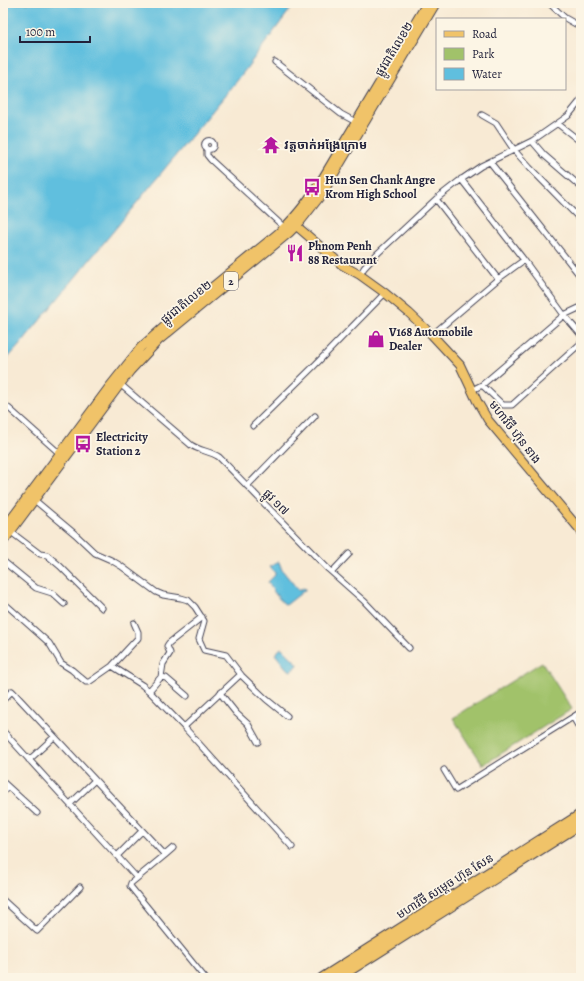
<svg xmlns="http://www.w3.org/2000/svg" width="584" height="981" font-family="Alegreya,'Noto Sans Khmer',serif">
	<rect width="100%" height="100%" fill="#fcf5e5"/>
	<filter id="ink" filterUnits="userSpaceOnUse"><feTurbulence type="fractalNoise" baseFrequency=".025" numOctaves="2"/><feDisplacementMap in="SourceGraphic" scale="8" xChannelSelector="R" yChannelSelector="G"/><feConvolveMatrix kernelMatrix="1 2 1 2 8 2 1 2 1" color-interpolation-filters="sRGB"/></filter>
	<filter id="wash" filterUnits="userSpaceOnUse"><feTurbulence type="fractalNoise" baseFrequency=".012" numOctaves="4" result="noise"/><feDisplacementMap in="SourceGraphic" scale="16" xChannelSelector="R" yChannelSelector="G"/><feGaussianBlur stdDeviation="0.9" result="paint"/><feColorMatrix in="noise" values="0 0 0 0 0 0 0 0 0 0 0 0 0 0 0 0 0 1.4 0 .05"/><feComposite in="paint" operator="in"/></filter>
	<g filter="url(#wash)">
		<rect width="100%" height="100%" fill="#f8ead4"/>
		<path fill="#a1c26a" stroke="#627252" d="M542 662 572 709 483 765 453 718Z"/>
		<path fill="#60bfde" stroke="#41708c" d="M3 3H295L237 81 18 347 3 363Z
			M277 562H279L282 570 299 591 303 588 305 589V590L286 605C278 599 273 591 268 582L275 575V573L270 567Z
			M281 648 283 649 297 663 298 665 291 671 286 668 275 654Z"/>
	</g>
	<g filter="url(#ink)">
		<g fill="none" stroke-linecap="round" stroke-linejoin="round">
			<g stroke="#424052" stroke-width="7">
				<path id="street" d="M549 3 565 18 581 27
					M275 62 341 114 356 122
					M482 115 496 123 514 150 530 168 581 220
					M558 124 581 142
					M204.5 145a4.5 4.5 0 1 1 9 0a4.5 4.5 0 1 1-9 0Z
					M532 141 544 155 581 187
					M207 150V155L211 160 286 229
					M490 162 581 277
					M461 179 524 260 564 315 581 335
					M436 199 498 279
					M360 275 364 268 378 253 436 199 459 181 481 166 532 141 568 116 581 100
					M432 335 498 279 524 260
					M120 384 191 445C200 451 210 451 219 457L328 569 364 601 409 648
					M482 385 503 405H512L581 343
					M472 390 482 385 564 315 581 307
					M3 403 59 453
					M253 426 313 367 385 293
					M247 486 315 416
					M32 498 75 534 95 553 111 560 121 566 156 592 163 595 181 598 188 600 195 607 204 621 199 639 204 650 226 655 242 676 266 699 287 716
					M11 532 40 554 47 555 60 566 102 608
					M3 561 36 588 52 593 64 604
					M332 572 349 554
					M3 602 49 643 61 663 72 670 86 682H89L112 666 138 638V632L134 623
					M112 666 142 685 149 691 184 727 292 847
					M161 677 166 678 187 696
					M149 691 161 677 163 664 170 653 167 646 169 643 202 617
					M220 693 236 713 248 724 258 742
					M3 700 12 691 165 855 173 848
					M573 717 581 731
					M184 727 240 675
					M3 731 137 878
					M29 760 54 737
					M444 770 456 790 581 712
					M3 782 37 813
					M3 792 8 787
					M70 804 95 780
					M165 855 131 883 130 886 205 978
					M117 856 142 831
					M3 900 37 931 80 887"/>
			</g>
			<g stroke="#424052" stroke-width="10">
				<path id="primary" d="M293 223 342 265 360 275 385 293 409 313 432 335 460 365 477 401 488 420 581 531
					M3 530 110 386 141 347 173 319 277 234C296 218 311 197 324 176L427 3
					M3 542 130 371 158 341 289 233 300 222 322 194 436 3"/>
			</g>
			<g stroke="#424052" stroke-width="11">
				<path id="highway" d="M322 978 581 814
					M338 978 581 824"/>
			</g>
			<use href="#street" stroke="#fff" stroke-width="5"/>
			<use href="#primary" stroke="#f0c369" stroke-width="8"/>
			<use href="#highway" stroke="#f0c369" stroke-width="9"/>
		</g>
	</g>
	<defs>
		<g id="temple-bare" transform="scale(1.38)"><path d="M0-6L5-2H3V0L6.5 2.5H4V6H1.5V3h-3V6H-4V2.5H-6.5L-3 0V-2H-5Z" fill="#b5179e" stroke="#fcf5e5" stroke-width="2.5" paint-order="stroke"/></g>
		<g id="bus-bare" transform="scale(1.38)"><path d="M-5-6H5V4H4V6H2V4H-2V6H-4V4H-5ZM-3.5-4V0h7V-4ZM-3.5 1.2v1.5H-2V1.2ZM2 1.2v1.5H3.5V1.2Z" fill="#b5179e" stroke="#fcf5e5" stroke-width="2.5" paint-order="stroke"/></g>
		<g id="restaurant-bare" transform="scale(1.38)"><path d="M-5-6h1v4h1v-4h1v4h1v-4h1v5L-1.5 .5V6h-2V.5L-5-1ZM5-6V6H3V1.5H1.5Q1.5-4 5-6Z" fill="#b5179e" stroke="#fcf5e5" stroke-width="2.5" paint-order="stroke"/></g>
		<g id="shop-bare" transform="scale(1.38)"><path d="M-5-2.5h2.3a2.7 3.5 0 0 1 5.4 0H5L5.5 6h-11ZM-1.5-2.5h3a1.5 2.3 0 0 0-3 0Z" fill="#b5179e" stroke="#fcf5e5" stroke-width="2.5" paint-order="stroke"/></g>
	</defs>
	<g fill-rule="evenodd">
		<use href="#temple-bare" x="271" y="145"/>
		<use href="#bus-bare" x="312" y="187"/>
		<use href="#restaurant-bare" x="295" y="253"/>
		<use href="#shop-bare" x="376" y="339"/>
		<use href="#bus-bare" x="83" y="444"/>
	</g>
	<g text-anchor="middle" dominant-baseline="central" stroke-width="3.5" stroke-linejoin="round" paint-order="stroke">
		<rect fill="#fcf5e5" stroke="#63616e" stroke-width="1" x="224" y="272" width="14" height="18" rx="3"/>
		<g font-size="11" font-weight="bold" fill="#22223b">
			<text x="231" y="281">2</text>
		</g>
		<g font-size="12" fill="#22223b" stroke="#fcf5e5">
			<text transform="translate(394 49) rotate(-59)">ផ្លូវជាតិលេខ២</text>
			<text transform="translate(186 302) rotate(-39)">ផ្លូវជាតិលេខ២</text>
			<text transform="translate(515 432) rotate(52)">មហាវិថី ហ៊ុន នាង</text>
			<text transform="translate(276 502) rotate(45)">ផ្លូវ ១៧</text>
			<text transform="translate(445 886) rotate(-32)">មហាវិថី សម្តេច ហ៊ុន សែន</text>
		</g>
		<g font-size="12" font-weight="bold" fill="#22223b" stroke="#fcf5e5" text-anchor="start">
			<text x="284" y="145">វត្តចាក់អង្រែក្រោម</text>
			<text x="325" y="180">Hun Sen Chank Angre<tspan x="325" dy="14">Krom High School</tspan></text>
			<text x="308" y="246">Phnom Penh<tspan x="308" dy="14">88 Restaurant</tspan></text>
			<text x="389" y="332">V168 Automobile<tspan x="389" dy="14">Dealer</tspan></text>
			<text x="96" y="437">Electricity<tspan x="96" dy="14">Station 2</tspan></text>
		</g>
	</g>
	<rect width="584" height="981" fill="none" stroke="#fcf5e5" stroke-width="16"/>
	<rect x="436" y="18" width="130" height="72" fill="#fcf5e5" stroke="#a5a1a1"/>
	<rect x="444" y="31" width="20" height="6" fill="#f0c369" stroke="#a5a1a1"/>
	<text x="472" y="38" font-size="12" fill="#22223b">Road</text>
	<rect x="444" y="48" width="20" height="12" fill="#a1c26a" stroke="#a5a1a1"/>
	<text x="472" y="58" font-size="12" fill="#22223b">Park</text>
	<rect x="444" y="68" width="20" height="12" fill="#60bfde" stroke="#a5a1a1"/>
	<text x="472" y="78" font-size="12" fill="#22223b">Water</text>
	<path d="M20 36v6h70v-6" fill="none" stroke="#22223b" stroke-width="2"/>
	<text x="26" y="36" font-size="12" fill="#22223b" stroke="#fcf5e5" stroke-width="3" paint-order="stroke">100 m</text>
</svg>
